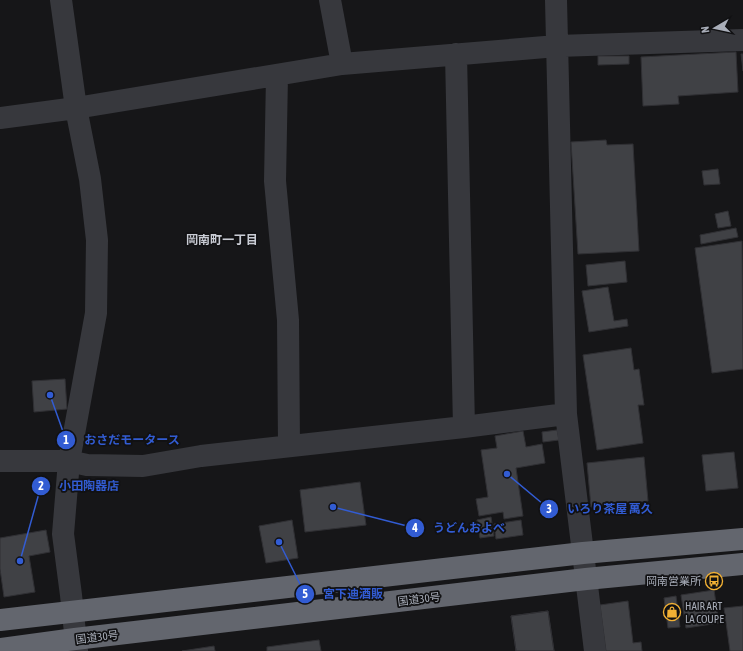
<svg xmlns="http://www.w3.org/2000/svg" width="743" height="651" font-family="'Asap Condensed','Noto Sans JP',sans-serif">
	<rect width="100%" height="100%" fill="#161618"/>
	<path fill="#404145" stroke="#303034" d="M736 52 738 92 678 96 679 104 643 106 641 57Z
		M741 54H743V71Z
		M598 56H629V64L598 65Z
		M606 140 607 145 633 144 639 251 578 254 571 142Z
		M718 169 720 184 704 185 702 171Z
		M728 211 731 226 718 228 715 214Z
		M736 228 738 237 701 244 700 235Z
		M742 241 743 369 712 373 695 248Z
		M625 261 627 282 588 286 586 265Z
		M608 287 614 321 627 319 628 326 589 332 582 291Z
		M631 348 634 370 639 369 644 405H638L643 443 597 450 583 355Z
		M65 379 67 409 34 412 32 381Z
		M557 430 559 440 543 442 542 432Z
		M523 431 526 447 542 444 545 463 516 468 523 516 504 519 503 512 479 516 476 499 488 497 481 450 497 448 495 436Z
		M734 452 738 488 706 491 702 455Z
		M644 457 648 501 591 507 587 463Z
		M360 482 366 525 305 532 300 490Z
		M491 517 494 536 480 538 477 520Z
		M292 520 298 558 266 563 259 526Z
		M521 520 523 535 496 539 494 524Z
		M46 530 50 552 29 556 35 592 4 597 0 569V538Z
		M714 590 719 623 686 628 681 595Z
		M676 596 680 627 668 628 664 598Z
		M628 601 633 643 641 642 642 651H606L600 605Z
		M743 606V651H730L724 608Z
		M548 611 554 651H516L511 616Z
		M548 611 554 651H516L511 616Z
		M319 640 321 651H267V647Z
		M214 646 215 651H182Z"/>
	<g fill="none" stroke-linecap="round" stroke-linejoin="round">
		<path stroke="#37383d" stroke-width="22" d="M61 0 76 108 90 179 97 240 96 313 69 461 63 534 71 595 77 651
			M330 0 342 64
			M556 0 566 414 595 651
			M456 54 464 427
			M277 76 275 181 288 320 289 446
			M0 118 76 108 342 64 557 46 743 40
			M0 461H69L87 465 143 466 201 456 464 427 566 414"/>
		<path stroke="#63666e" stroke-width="22" d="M0 620 583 553 743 539
			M0 649 75 639 586 579 743 564"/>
	</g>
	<defs>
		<g id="bus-ring" transform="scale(0.9)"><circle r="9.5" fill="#111113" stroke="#f2b134" stroke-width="1.5"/><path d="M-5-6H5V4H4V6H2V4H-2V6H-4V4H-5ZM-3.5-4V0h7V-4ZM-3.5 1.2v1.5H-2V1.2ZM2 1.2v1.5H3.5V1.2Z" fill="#f2b134"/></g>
		<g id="shop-ring" transform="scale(0.9)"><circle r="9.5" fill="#111113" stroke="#f2b134" stroke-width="1.5"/><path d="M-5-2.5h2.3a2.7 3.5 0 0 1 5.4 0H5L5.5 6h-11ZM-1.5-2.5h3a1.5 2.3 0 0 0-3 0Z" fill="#f2b134"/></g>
	</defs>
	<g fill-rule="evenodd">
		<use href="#bus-ring" x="714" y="581"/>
		<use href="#shop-ring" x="672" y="612"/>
	</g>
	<g text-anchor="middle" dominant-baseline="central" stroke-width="3.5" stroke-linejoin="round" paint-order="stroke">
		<g font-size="11" fill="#a8adb8" stroke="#111113" text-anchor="end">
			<text x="701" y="581">岡南営業所</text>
			<text x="685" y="606" text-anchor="start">HAIR ART<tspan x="685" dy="13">LA COUPE</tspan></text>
		</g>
		<g font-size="11" fill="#a8adb8" stroke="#111113">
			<text transform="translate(419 599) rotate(-7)">国道30号</text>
			<text transform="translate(97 637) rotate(-7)">国道30号</text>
		</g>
		<g font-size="12" font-weight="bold" fill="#c9ccd4" stroke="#111113">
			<text x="222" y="240">岡南町一丁目</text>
		</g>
	</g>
	<path fill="none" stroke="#325cd3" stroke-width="1.5" d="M50 395L66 440M20 561L41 486M507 474L549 509M333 507L415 528M279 542L305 594"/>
	<g fill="#325cd3" stroke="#111113" stroke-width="1.5">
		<circle cx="50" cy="395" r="4"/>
		<circle cx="20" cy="561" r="4"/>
		<circle cx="507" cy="474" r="4"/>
		<circle cx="333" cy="507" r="4"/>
		<circle cx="279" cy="542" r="4"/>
		<circle cx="66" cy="440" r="10"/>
		<circle cx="41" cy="486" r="10"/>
		<circle cx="549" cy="509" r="10"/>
		<circle cx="415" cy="528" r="10"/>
		<circle cx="305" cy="594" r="10"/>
	</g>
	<g font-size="12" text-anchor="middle" font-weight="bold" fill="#fff">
		<text x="66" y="444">1</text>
		<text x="41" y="490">2</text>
		<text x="549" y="513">3</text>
		<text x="415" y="532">4</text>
		<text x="305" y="598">5</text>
	</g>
	<g font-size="12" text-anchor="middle" font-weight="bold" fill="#325cd3" stroke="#111113" stroke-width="3.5" stroke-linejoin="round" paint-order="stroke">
		<text x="132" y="444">おさだモータース</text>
		<text x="89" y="490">小田陶器店</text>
		<text x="610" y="513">いろり茶屋 萬久</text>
		<text x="469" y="532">うどんおよべ</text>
		<text x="353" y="598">宮下迪酒販</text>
	</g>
	<g transform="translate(715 28) rotate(261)" stroke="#111113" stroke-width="3" paint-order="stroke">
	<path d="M0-3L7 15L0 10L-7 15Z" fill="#a8adb8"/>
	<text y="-6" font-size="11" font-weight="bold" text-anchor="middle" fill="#a8adb8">N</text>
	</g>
</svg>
